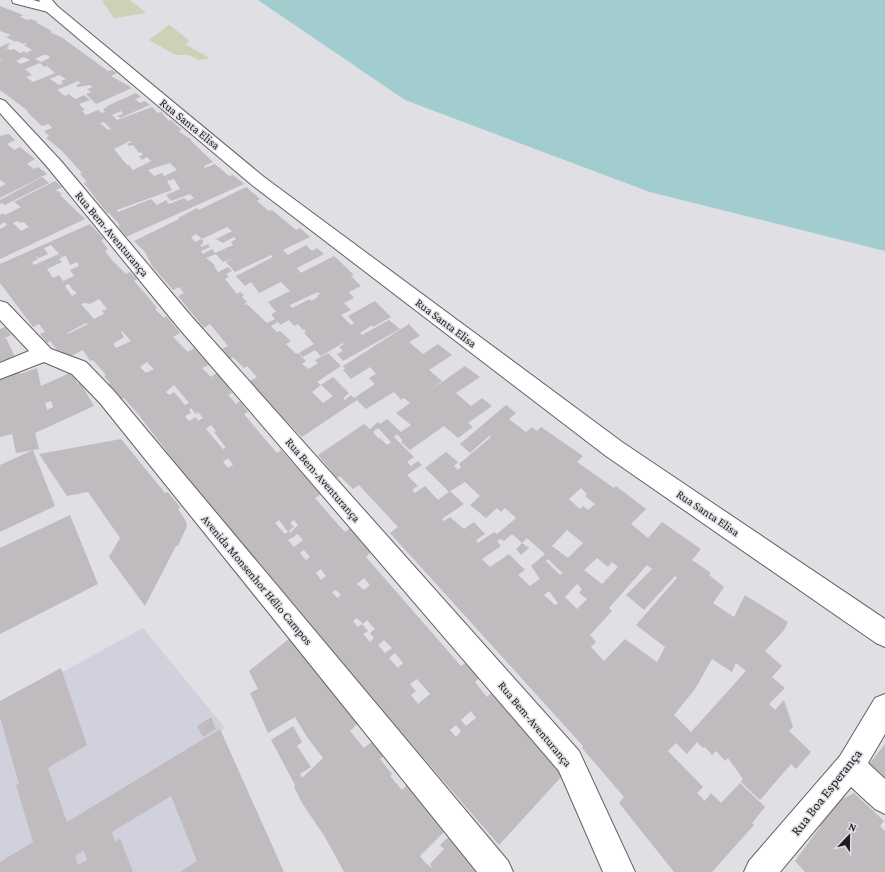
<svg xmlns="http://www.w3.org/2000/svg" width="885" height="872" font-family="'Crimson Pro',serif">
	<rect width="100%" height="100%" fill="#dfdfe4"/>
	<path fill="#d1d1dd" d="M143 628 225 728 217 733 280 872H0V706Z"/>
	<path fill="#cfd1b6" d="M104 0H130L146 13 114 18 102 1Z
		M169 25 189 40 186 45 210 58 199 60 189 55H176L149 40Z"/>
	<path fill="#a1cdce" d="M258 0H885V251L650 192 405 100Z"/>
	<path fill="#c0bbbe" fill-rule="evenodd" d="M0 6 23 15 20 17 27 20 31 19 38 22 37 23 52 31 50 32 65 39H64L108 71 112 70 117 73 111 76 132 88 96 104 86 94 91 92 87 89 93 87 89 85 78 87 76 85 81 83 78 81 57 90 65 96 69 94 75 99 84 95 90 100 79 104 85 110 82 111 86 115 98 110 102 113 105 112 103 109 108 107 107 106 136 93 141 97 135 99 140 103 145 101 150 105 120 118 117 116 123 114 121 111 112 115 117 120 152 107 158 113 161 112 169 121 171 120 182 130 178 131 192 140H190L213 162 204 166 205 168 215 164 229 176 233 175 244 184 126 237 118 226 120 225 109 213H107L84 183 87 182 80 174 82 173 61 150 46 138 49 136 44 131 52 128 49 124 42 126 27 112 28 111 0 90V61L3 60H0V47L9 43 11 44 7 45 9 47 6 48 10 50 14 49 20 53 24 51 26 53 32 50 24 45 27 44 26 43 23 44 17 41 11 42 14 41 6 37 11 35 0 31ZM43 55H48L50 58 41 62 35 59ZM24 57 30 60 21 64 16 61ZM40 63 44 67 47 66 55 73 33 82 26 77 32 75 25 69ZM59 75 66 79 61 81 63 83 59 85 50 79ZM104 122 111 129 108 130 100 123ZM130 141 132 142 127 144 129 146 133 145 139 153 141 152 143 155 139 156 142 160 147 157 151 161 133 170 129 165H127L114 149ZM170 163 177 170 164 176 162 173 154 176 148 170ZM174 179 180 189 166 195 171 201 190 194 194 198 188 201 184 198 169 204 166 200 157 205 151 199 118 212 117 210 172 190 167 181Z
		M9 134 15 140 7 144 14 150 20 147 35 159 27 164 34 169 38 167 47 174 0 198V187L6 184 0 180V136Z
		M42 177 49 183 5 205 2 203 0 204V200Z
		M55 181 62 187 56 190 62 194 60 195 85 219 0 259V229L7 225 5 222 0 225V215L3 213 5 215 21 207 14 202ZM17 221 21 223 24 222 29 227 21 231 13 223Z
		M246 187 260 199 257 201 269 211 272 210 296 230 300 228 310 237 283 250 288 255 306 245 312 251 317 248 324 254 297 268 301 273 334 256 354 275 351 276 361 286 349 292 354 298 344 303 351 310 341 315 351 325 354 323 348 316 375 301 391 317 373 327 372 325 360 333 362 335 389 320 400 329 343 361 337 354 343 351 339 347 344 344 343 343 321 356 315 350 303 357 299 353 314 344 304 333 306 332 304 329 303 330 298 324 294 326 289 320 280 325 278 322 271 326 277 332 280 331 291 341 286 344 296 354 298 353 306 361 302 364 309 369 318 363 315 360 328 353 341 366 317 382 321 385 312 392 323 403 333 396 321 385 333 377 349 393 343 398 345 400 351 395 354 398 375 384 369 378 376 374 370 367 351 379 343 370 345 369 343 366 409 324 420 336 409 342 423 354 438 344 452 355 429 370 442 381 429 391 465 366 480 377 456 393 471 406 482 398 492 406 468 423 473 427 458 438 444 426 410 450 401 442 403 441 397 434 394 437 414 457 407 462 411 466 418 461 422 465 407 475 418 486 412 490 415 493 425 486 438 500 450 491 464 504 442 519 444 521 450 517 464 529 474 522 485 534 476 540 478 543 494 532 497 534 516 518 505 508 501 512 497 508 486 518 470 505 480 496 465 482 449 492 425 468 446 452 458 462 454 466 458 470 461 467 459 464 491 437 489 436 470 453 460 444 506 405 516 413 509 419 526 432 532 427 537 431 541 427 583 456 577 462 614 488 616 486 646 509 631 524 648 538 662 522 701 549 692 560 711 573 709 575 724 587 713 603 734 617 745 595 788 622 784 630 765 651 782 666 772 677 785 688 769 704 775 710 784 700 793 727 789 731 811 752 796 769 791 764 760 800 741 782 743 779 728 758 725 761 716 751 712 755 705 747 703 748 697 742 687 754 676 743 668 751 703 787 697 793 705 801 711 793 721 803 740 783 765 807 752 823 754 825 712 872H674L619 803 624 797 582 748 583 746 390 533 398 527 359 485 353 489 340 476 337 478 318 455 364 424 370 429 378 422 380 424 387 419 401 432 411 425 396 413 410 403 404 398 401 400 394 392 366 409 357 400 302 437 248 382 257 377 247 366 244 368 233 357 230 359 222 349 228 346 210 324 204 328 178 296 184 293 179 287 173 290 152 266 145 252 134 241 179 219 178 218 197 208 199 210ZM227 227 232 231 216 239 223 243 234 237 236 239 231 242 233 245 215 253 223 262 234 258 226 262 235 272 271 255 273 257 236 276 245 286 251 282 259 293 281 282 290 291 268 302 276 312 271 314 275 319 267 323 250 307 246 304 242 305 247 302 242 297 244 295 240 292 237 294 225 279 229 277 226 274 232 271 228 267 218 272 214 266 215 265 206 258 216 254 212 249 203 254 201 251 210 247 208 244 202 247 200 245 203 244 202 242 204 241 201 239 195 242 191 237 196 234 202 239ZM318 292 320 294 316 296 318 297 311 301 310 299 292 308 290 305ZM378 428 391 442 387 445 380 438 379 439 373 432ZM581 488 587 494 585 496 595 504 588 510 583 506 580 509 569 499ZM567 530 583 543 568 558 552 546ZM512 534 522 543 527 538 545 554 531 566 540 579 530 586 518 575 525 570 509 554 490 567 482 559 501 546 497 541 501 539 504 541ZM597 558 608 567 612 562 618 567 602 584 584 570ZM548 559 557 568 563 573 560 575 546 561ZM647 565 652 569 626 595 644 610 675 576 677 578 636 625 665 647 657 662 625 639 604 661 591 647 596 642 590 635 612 611 609 608ZM577 584 582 589 579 593 587 599 577 609 565 597ZM549 591 558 603 555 605 544 595ZM712 659 732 672 736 663 746 671 691 732 674 715 695 689Z
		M90 224 104 239 101 240 108 249 105 251 111 259 126 274 130 272 137 279 134 281 149 298 157 308 155 309 164 318 166 316 180 333 173 337 188 352 194 348 209 365 202 368 211 377 217 373 225 382 232 393 228 395 236 404 240 401 248 412 244 414 269 444 277 453 281 450 321 494 315 498 334 520 345 532 350 528 371 552 366 557 461 666 466 663 479 678 475 682 487 697 493 691 548 756 547 758 562 776 499 845 367 693 187 478 138 414 124 398 122 399 115 391 113 393 107 385 110 383 104 376 106 375 93 360 90 361 83 350 69 357 57 350 50 341 47 343 40 334 45 332 39 324 33 327 0 283V264ZM51 245 62 257 66 256 70 265 77 262 79 266 70 270 74 276 63 281 59 275 53 278 47 269 62 262 59 259 62 258 59 254 34 265 32 262 38 259 35 256 39 258 48 254 44 248ZM69 284 72 289 77 293 72 296 65 286ZM99 299 107 309 102 311 104 314 94 319 81 304 85 303 90 304ZM86 323 88 324 68 334 67 333ZM122 331 131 341 116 348 113 344 124 337 121 332ZM147 362 154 369 146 373 140 367ZM174 385 189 403 185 405 174 392 169 395 166 392ZM191 408 196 414 198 412 203 418 198 421 196 417 189 421 185 416 191 413 189 410ZM211 425 216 431 214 432 226 448 223 449 206 429ZM228 458 233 465 228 468 223 462ZM279 520 288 532 285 534 275 523ZM294 520 298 525 290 533 289 531 294 527 290 523ZM298 534 303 540 294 547 288 540ZM304 550 310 557 306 560 300 553ZM321 569 326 576 321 580 316 573ZM364 578 370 585 364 590 357 584ZM336 590 341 595 337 598 332 592ZM357 618 363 624 367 620 375 629 370 633 374 638 370 642 363 634 368 631 362 624 358 627 353 621ZM384 640 392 648 385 653 378 645ZM395 653 403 663 398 668 389 658ZM417 679 430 694 418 704 411 695 416 691 410 684ZM471 711 476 718 466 726 461 720ZM456 725 461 731 456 737 450 730Z
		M5 327 11 335 0 340V329Z
		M6 338 15 357 0 363V340Z
		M37 368 41 386 72 372 78 384 80 382 94 406 35 433 39 449 16 453 12 434 0 437V376L18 370 20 374ZM51 401 53 407 47 410 45 403Z
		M121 439 165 493 168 492 180 507 178 509 186 521 187 526 178 546H176L145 606 109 557 120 538 88 492 67 496 39 454Z
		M33 450 55 506 0 532V465Z
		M70 515 98 584 0 634V548Z
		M522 543 529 548 521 555 516 549Z
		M290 638 359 722 350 731 364 748 375 739 386 754 380 759 392 774 390 776 402 790 409 783 448 828 420 856 427 865 428 864 431 868H432L430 864 444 849 440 845 453 833 485 872H344L325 837 302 803 294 787 295 785 271 740 293 726 302 742 297 746 311 767 300 774 302 778 323 758 307 737 295 717 268 733 250 693 258 689 249 671Z
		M61 668 87 745 48 768 67 822 220 729 284 872H180L197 861 171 796 112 832 115 842 120 838 133 872H0V862L33 842 16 785 19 784 0 717V701ZM84 850 87 860 78 865 75 856Z
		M211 717 216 729 203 737 197 726Z
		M885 744V783L878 777 870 763Z
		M854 793 884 821 880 826 885 831V872H805L795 861 820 827 819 825 841 800Z"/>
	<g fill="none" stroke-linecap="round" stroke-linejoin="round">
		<g stroke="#626266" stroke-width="2">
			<path id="minor" d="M12 0H33L57 6 59 9 52 13 13 3Z
				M0 99 5 101 61 161 191 316 579 751 635 872H603L559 771 177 326 49 169 0 113Z
				M0 301 7 303 51 349 86 362 114 391 508 861 513 872H477L100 403 72 374 44 362 0 379V363L29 351 0 320Z
				M885 694V734L868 763 885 779V814L875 809 851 787 780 872H744L749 861 840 756 875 698Z"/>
		</g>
		<g stroke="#626266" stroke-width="2">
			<path id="secondary" d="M39 0H52L57 6 264 177 622 442 885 619V647L876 643 606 456 252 185 47 12Z"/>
		</g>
		<use href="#minor" fill="#fff" fill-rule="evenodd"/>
		<use href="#secondary" fill="#fff" fill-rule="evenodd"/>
	</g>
	<g text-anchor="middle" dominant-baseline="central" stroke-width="3" stroke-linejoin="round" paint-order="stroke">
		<g font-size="12" fill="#1e1e20" stroke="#dfdfe4">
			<text transform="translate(190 124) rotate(39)">Rua Santa Elisa</text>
			<text transform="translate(112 234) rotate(50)">Rua Bem-Aventurança</text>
			<text transform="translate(446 323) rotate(37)">Rua Santa Elisa</text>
			<text transform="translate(323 480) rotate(49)">Rua Bem-Aventurança</text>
			<text transform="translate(708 513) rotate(34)">Rua Santa Elisa</text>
			<text transform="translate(257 580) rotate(50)">Avenida Monsenhor Hélio Campos</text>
			<text transform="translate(535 724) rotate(50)">Rua Bem-Aventurança</text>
		</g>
		<g font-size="14" fill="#1e1e20" stroke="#dfdfe4">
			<text transform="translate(826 792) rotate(-52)">Rua Boa Esperança</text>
		</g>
	</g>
	<g transform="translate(849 836) rotate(22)" stroke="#dfdfe4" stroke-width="3" paint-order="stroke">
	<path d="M0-3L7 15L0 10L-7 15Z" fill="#1e1e20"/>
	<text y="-6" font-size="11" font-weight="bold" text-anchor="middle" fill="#1e1e20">N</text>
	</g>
</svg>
